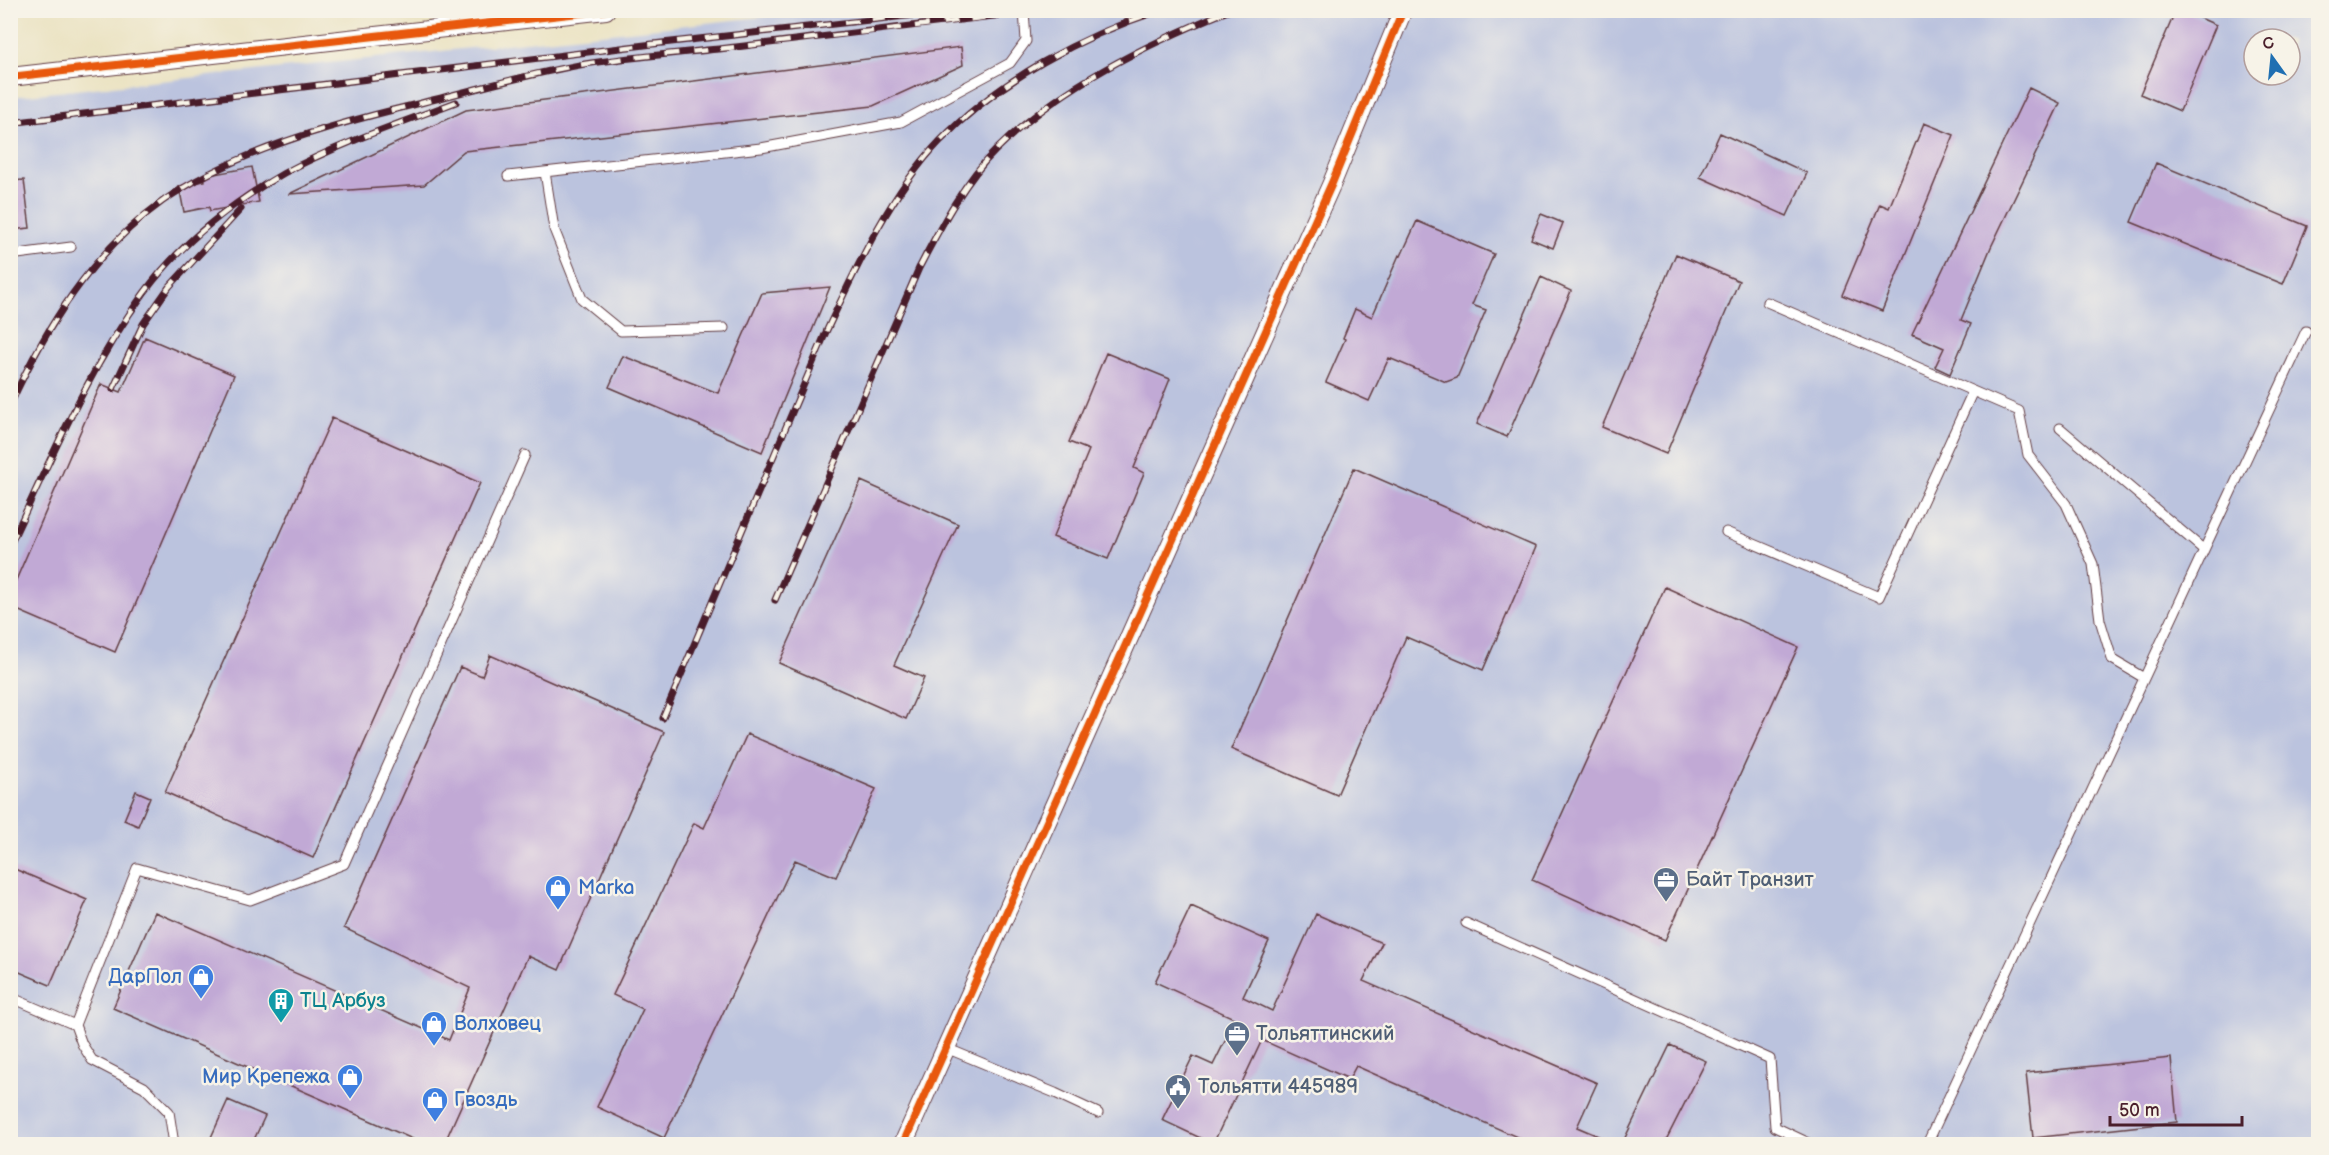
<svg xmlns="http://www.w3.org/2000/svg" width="2329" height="1155" font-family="'Balsamiq Sans',sans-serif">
	<rect width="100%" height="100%" fill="#f7f3e8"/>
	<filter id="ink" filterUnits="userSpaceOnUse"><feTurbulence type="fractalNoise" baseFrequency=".0167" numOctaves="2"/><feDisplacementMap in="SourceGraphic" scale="12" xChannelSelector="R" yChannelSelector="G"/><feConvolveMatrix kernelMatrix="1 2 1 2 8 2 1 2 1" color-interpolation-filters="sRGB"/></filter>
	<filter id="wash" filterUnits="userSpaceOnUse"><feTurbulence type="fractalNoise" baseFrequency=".008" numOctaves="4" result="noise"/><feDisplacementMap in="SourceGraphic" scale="24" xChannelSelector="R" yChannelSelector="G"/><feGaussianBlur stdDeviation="1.35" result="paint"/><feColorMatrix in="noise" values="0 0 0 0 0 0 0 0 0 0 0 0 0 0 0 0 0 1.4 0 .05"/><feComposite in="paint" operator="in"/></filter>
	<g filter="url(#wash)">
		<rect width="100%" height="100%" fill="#ebe3c3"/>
		<path fill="#bbc3de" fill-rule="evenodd" d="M827 10 2318 11V1144H11L10 97ZM2254 39H2290V75H2254Z"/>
		<g id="blocks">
			<path fill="#c1a9d5" d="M2176 10H2182L2216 25 2180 111 2140 94Z
				M961 47 963 65 873 106 464 151 424 185 289 194 466 110Z
				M2029 88 2060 103 1991 247 1961 320 1971 324 1950 374 1935 367 1944 348 1912 334Z
				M1924 123 1954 135 1882 311 1842 295 1880 204 1889 208Z
				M1720 133 1807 173 1787 216 1700 177Z
				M2156 163 2307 226 2283 284 2131 222Z
				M252 167 259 202 210 211 209 207 184 212 179 186 205 181 204 176Z
				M24 180 30 228 10 230V181Z
				M1541 214 1563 223 1553 248 1531 239Z
				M1417 221 1494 254 1472 305 1486 310 1457 378 1446 382 1389 358 1369 401 1326 382 1345 339 1343 338 1355 309 1372 317 1399 255 1401 256Z
				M1676 254 1739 281 1666 454 1602 427Z
				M1541 277 1571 291 1507 437 1477 424Z
				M830 287 762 452 609 387 623 356 718 393 762 293Z
				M145 337 234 375 115 652 10 607V594L101 384 121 392Z
				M1106 353 1170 379 1134 468 1144 473 1108 559 1053 537 1089 450 1069 442Z
				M332 418 480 483 313 858 165 792Z
				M1354 468 1536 547 1483 670 1406 637 1337 795 1231 749Z
				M861 481 958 524 894 665 924 678 906 719 779 663Z
				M1665 587 1798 647 1665 940 1532 880Z
				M490 655 664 732 559 970 528 956 444 1144H424L113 1008 155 912 449 1040 470 988 344 928 460 667 482 676Z
				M747 734 876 789 836 877 795 860 664 1138 597 1107 643 1009 613 995 694 823 704 828Z
				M136 791 150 797 138 826 124 820Z
				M10 867 87 900 50 985 10 968Z
				M1191 906 1269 941 1243 997 1272 1011 1316 914 1382 943 1363 981 1597 1083 1577 1127 1617 1144H1533L1356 1066 1349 1079 1262 1040 1213 1144 1162 1120 1193 1056 1213 1065 1236 1019 1155 982Z
				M1670 1045 1706 1061 1664 1144H1622Z
				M2171 1058 2177 1122 2033 1138 2026 1073Z
				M228 1100 265 1116 252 1144H208Z"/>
		</g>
	</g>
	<g filter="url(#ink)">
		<use href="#blocks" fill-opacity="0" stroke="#623c42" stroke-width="1.5"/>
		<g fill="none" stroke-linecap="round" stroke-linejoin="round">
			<g stroke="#623c42" stroke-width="11">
				<path id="lane" d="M545 172 554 229 582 299 621 331 724 328
					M508 176 761 148 901 122 1010 63 1026 41 1024 10
					M10 255 71 247
					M1767 302 2019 411 2028 455 2066 504 2093 564 2100 620 2112 659 2144 678
					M2060 428 2204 550
					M1726 532 1879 597 1973 391
					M1466 923 1770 1059 1775 1127 1811 1144
					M10 997 75 1025
					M946 1048 1055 1093 1098 1113
					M174 1144 169 1112 144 1087 92 1060 82 1044 75 1025 137 868 250 900 344 864 525 455
					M1927 1144 2306 331"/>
			</g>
			<g stroke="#623c42" stroke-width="20">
				<path id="street" d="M10 77 606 10
					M903 1144 1332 183 1403 10"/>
			</g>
			<use href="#lane" stroke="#fff" stroke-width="9"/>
			<use href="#street" stroke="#fff" stroke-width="18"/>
			<g stroke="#4a1f2b" stroke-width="7">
				<path id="rail" d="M10 123 653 44 960 10
					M113 389 143 324 169 287 241 209
					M10 405C46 327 92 252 163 201 233 152 331 125 413 105 470 91 527 74 585 64 634 56 686 53 736 47 839 35 942 23 1044 10
					M10 545C51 459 88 370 144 293 180 244 232 203 284 173 338 144 398 124 456 102
					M775 600 919 268C940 228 964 181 996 150 1060 86 1147 44 1230 10
					M663 718 826 332C856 268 891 192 940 141 999 80 1081 36 1161 10"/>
			</g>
			<use href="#rail" stroke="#f7f3e8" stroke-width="4.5" stroke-dasharray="14" stroke-linecap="butt"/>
			<g stroke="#f7f3e8" stroke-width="11">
				<path id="cycleway" d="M10 77 606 10
					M903 1144 1332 183 1403 10"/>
			</g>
			<use href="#cycleway" stroke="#e8590c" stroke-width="8"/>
		</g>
	</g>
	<defs>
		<g id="office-pin" transform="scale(1.35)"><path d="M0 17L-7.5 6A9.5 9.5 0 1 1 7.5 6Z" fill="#5c6f8a" stroke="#f7f3e8"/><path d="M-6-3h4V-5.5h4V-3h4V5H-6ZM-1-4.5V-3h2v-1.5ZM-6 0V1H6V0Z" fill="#fff"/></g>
		<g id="shop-pin" transform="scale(1.35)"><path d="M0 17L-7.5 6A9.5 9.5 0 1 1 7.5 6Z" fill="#3f7fe0" stroke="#f7f3e8"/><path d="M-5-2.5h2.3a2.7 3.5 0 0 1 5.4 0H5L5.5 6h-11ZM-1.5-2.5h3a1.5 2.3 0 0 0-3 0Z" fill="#fff"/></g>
		<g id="building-pin" transform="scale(1.35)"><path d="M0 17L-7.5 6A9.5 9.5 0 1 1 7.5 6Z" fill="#0f9aa8" stroke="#f7f3e8"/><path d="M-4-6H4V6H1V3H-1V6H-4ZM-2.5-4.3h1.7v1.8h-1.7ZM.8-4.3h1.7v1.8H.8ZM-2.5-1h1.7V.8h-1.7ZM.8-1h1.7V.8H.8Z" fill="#fff"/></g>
		<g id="civic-pin" transform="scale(1.35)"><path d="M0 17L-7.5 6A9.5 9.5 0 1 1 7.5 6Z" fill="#5c6f8a" stroke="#f7f3e8"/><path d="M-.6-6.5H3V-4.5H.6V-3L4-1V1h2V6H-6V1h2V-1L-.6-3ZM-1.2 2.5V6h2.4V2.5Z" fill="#fff"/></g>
	</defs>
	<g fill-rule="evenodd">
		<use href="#office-pin" x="1666" y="880"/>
		<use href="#shop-pin" x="558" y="888"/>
		<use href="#shop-pin" x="201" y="977"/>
		<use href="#building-pin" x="281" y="1001"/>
		<use href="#shop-pin" x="434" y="1024"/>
		<use href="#office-pin" x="1237" y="1034"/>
		<use href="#shop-pin" x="350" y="1077"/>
		<use href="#civic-pin" x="1178" y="1087"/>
		<use href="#shop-pin" x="435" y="1100"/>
	</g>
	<g text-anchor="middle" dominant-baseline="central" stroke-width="5" stroke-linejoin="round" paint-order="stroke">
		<g font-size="20" fill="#4e5e75" stroke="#f7f3e8" text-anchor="start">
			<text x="1686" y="880">Байт Транзит</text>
			<text x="1256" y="1034">Тольяттинский</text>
			<text x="1198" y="1087">Тольятти 445989</text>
		</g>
		<g font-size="20" fill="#366cbe" stroke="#f7f3e8" text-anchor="start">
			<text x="578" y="888">Marka</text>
			<text x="182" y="977" text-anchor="end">ДарПол</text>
			<text x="454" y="1024">Волховец</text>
			<text x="330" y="1077" text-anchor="end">Мир Крепежа</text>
			<text x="454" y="1100">Гвоздь</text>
		</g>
		<g font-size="20" fill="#0d838f" stroke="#f7f3e8" text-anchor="start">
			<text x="300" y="1001">ТЦ Арбуз</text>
		</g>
	</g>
	<rect width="2329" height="1155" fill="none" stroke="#f7f3e8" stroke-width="36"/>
	<g transform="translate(2272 57) rotate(345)"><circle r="28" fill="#f7f3e8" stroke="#b29e9c" stroke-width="1.5"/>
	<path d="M0-4.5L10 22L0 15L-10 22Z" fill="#1f6fb2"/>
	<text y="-9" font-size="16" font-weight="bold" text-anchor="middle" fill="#4a1f2b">С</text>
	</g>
	<path d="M2110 1116v9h132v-9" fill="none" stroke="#4a1f2b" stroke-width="3"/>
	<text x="2119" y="1116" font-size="18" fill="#4a1f2b" stroke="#f7f3e8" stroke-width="4.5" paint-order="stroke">50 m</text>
</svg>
